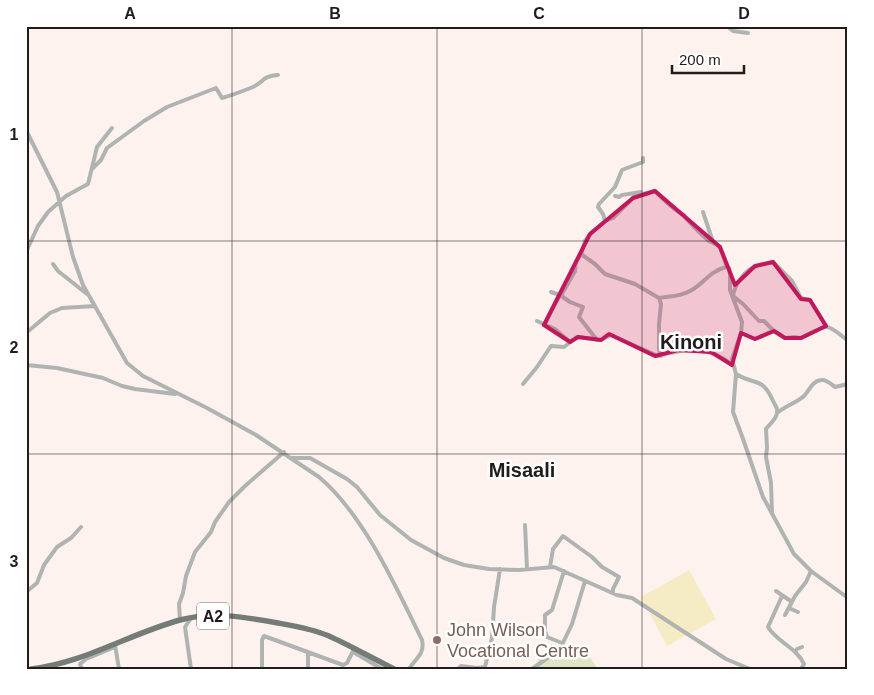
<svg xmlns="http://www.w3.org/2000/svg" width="874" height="695" font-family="Helvetica,sans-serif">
	<rect width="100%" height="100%" fill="#fef2ee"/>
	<path fill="#e0e4c3" d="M551 644 583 648 598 669H537L538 659Z"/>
	<path fill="#f5ecc6" d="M689 570 716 619 667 646 641 597Z"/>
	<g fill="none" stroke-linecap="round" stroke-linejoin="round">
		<path stroke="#afb3b1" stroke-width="4" d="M727 26 733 31 748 33
			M26 130 57 192 73 257 83 285 127 363 143 376 207 408 256 435 319 477C364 515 396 587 422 640 425 654 416 658 409 669
			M93 168 101 160 107 148 144 121 167 107 216 88 222 98C233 95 243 91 253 87 265 81 262 76 278 75
			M615 196 619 197 622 195 641 192
			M703 212 713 242
			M605 221 613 218 635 196 655 191C659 196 678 213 684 215 686 220 704 237 709 241 713 243 717 244 720 247L727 267
			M26 252 38 226 48 212 66 196 88 184 97 147 112 128
			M581 254 595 264 605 274 635 284 659 298 661 304 659 324V349L661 356
			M53 264 58 271 87 294
			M551 292 560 295 562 294 575 271 576 262 581 254 585 241 590 234 605 221 603 214 598 207 599 204 615 187 622 170 643 162V158
			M733 296 743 304 759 321H764L774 331
			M733 297C734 285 745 269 757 266 762 264 768 263 773 262L792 281 801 298 810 300 826 326
			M659 298C670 296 679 297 690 291 704 284 708 272 726 267L729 268 730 274V290L742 322 741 333 732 359 736 374 733 412 742 436 763 497 794 554 811 571 848 598
			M537 321 555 329 570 342
			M544 325 560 295 570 302 583 307 579 317 597 340
			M26 333 50 313 62 308 95 306
			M741 333 755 339 768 333 774 331 785 338 794 337 801 338C828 326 823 320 848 341
			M26 365 57 368 103 378 122 386 135 389 175 394
			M736 374C755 386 762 376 773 401 776 406 779 411 776 416 774 421 769 425 766 429L767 448 766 457 771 483 772 513
			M523 384 537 367 551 346 564 347 577 337 601 340 611 335 658 356C685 348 711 346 732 365
			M777 413C785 406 796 403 804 396 809 391 812 381 821 380 826 379 831 384 835 387L848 384
			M291 458H310L347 479 357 487 380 515 411 540 444 558 464 565 489 569 519 570 554 567 617 595 632 598 726 659 750 669
			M525 525 527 569
			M550 567 553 549 563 536 592 557 602 567 619 577 613 589V593
			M776 591 792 602
			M26 592 37 583 44 565 57 547 71 538 81 527
			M782 596 768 627C777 642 797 648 804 664L801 669
			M789 608 798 612
			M785 615 795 596 806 582 811 571
			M180 620 179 604 183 593 186 576 195 552 211 532 215 522 229 502 245 486 284 452
			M562 643 547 637 545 631V615L552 610 564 571
			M115 645 119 669
			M353 652 382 669
			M795 652 797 649 802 647
			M308 653V669
			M262 668V640L264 636 343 665 347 663 354 649
			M82 669 80 664 86 659 115 647
			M191 669 185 627 191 618
			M458 669 461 666 477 668 485 667 492 638 494 607 500 569
			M532 669 560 649 572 624 585 581"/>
		<path stroke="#747c78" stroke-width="5.5" d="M31 669C84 663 129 634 180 620 212 611 245 617 278 623 295 626 313 629 329 636 351 646 372 658 394 669"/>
	</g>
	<path fill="#c2185b" fill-opacity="0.2" stroke="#c2185b" stroke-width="4" stroke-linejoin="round" d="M655 191 720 247 735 285 755 266 773 262 801 299 810 300 826 326 801 338H785L774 331 755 339 741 333 732 365 711 352 678 350 655 356 609 334 601 340 578 337 570 342 544 325 590 234 633 198Z"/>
	<path fill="none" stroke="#201c1b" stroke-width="1" stroke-opacity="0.55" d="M232 26V669M437 26V669M642 26V669M26 241H848M26 454H848"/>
	<circle fill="#8d6e63" stroke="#fff" stroke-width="2" cx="437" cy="640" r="5"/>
	<g text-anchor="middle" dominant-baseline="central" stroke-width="5" stroke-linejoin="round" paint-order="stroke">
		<rect fill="#fff" stroke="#63605f" stroke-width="1" x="197" y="602.5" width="32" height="27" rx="4"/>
		<g font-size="16" font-weight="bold" fill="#201c1b">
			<text x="213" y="616">A2</text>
		</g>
		<g font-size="18" fill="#785e54" stroke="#fff" text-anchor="start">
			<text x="447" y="630">John Wilson<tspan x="447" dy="21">Vocational Centre</tspan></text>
		</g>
		<g font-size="20" font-weight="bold" fill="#201c1b" stroke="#fff">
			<text x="691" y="342">Kinoni</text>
			<text x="522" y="470">Misaali</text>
		</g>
	</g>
	<rect width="874" height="695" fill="none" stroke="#ffffff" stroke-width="55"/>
	<path d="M672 65v8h72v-8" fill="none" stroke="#201c1b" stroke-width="2.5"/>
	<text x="679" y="65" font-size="15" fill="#201c1b" stroke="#ffffff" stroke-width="4" paint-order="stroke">200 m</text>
	<rect x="28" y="28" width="818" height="640" fill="none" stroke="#201c1b" stroke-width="2"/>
	<g font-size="16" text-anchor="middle" font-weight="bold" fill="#201c1b">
		<text x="130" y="19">A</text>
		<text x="335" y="19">B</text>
		<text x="539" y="19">C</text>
		<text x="744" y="19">D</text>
		<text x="14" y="140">1</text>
		<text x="14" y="353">2</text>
		<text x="14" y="567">3</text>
	</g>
</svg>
